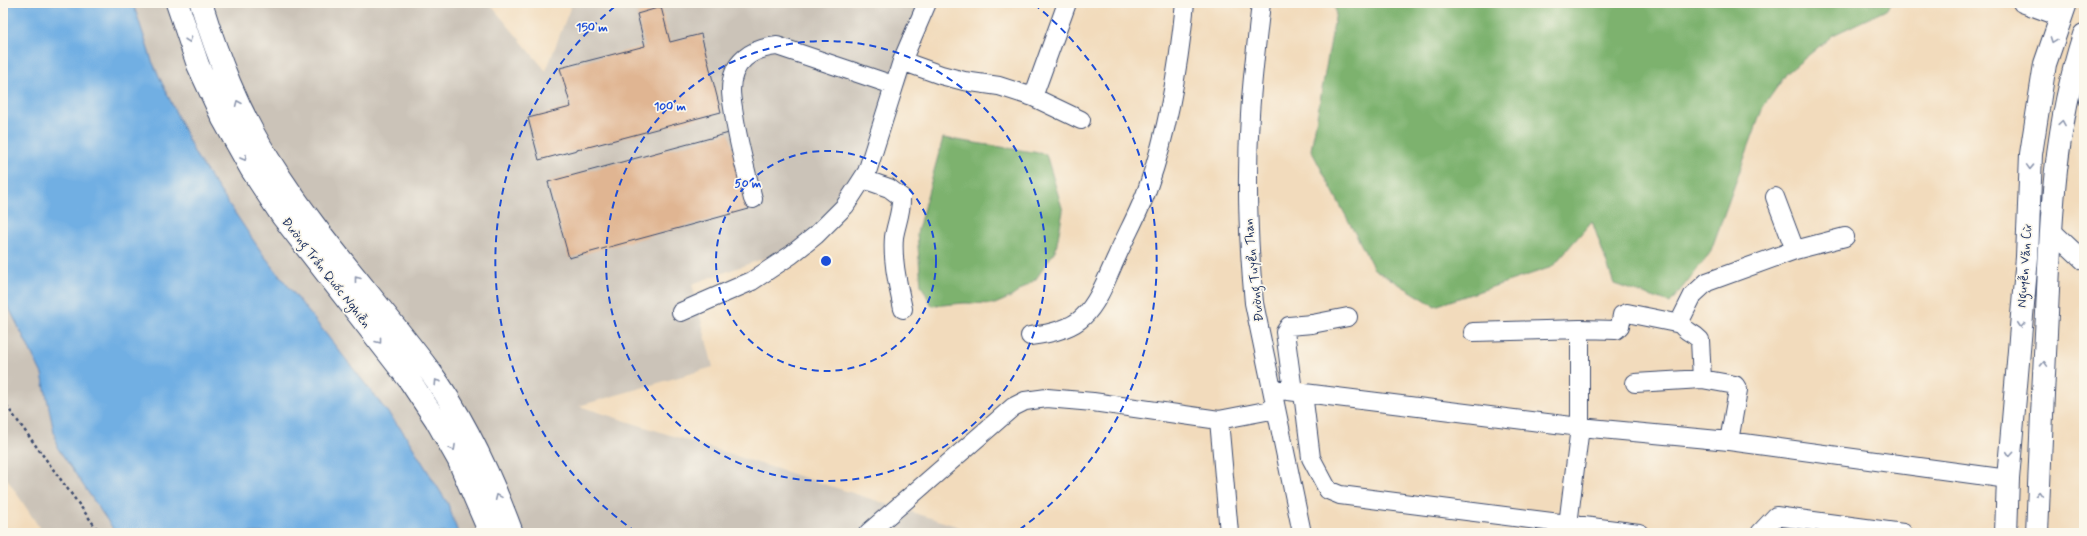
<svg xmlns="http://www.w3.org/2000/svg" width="2087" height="536" font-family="Mynerve,sans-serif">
	<rect width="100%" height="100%" fill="#fbf7ec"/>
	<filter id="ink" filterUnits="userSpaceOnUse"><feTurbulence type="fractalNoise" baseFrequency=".025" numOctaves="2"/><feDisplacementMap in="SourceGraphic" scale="8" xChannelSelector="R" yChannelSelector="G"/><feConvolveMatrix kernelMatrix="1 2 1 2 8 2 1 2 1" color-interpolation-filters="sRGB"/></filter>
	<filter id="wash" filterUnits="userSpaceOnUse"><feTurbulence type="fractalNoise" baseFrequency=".012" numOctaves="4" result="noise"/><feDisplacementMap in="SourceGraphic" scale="16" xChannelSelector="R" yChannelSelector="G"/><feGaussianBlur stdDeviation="0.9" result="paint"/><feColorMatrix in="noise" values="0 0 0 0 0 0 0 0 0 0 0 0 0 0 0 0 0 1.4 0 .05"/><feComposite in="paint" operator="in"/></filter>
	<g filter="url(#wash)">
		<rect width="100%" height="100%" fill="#f2dbbc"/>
		<path fill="#cbc3b8" d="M80 3H489L546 71 572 3H934L919 38 896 114 855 187 802 245 692 284 713 367 579 406 978 533H43L3 473V124Z"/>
		<path fill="#7db26e" stroke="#4c7066" d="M1334 3H1891L1886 10 1833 35 1787 73 1763 107 1710 253 1670 303 1614 284 1592 221 1552 267 1435 306 1374 269 1311 150 1336 12Z
			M943 138 1046 154 1063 211 1056 249 1036 279 1011 297 995 304 964 303 932 306 921 285 917 233Z"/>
		<path fill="#71afe3" stroke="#466fa0" d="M3 3H133L152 61 195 154 262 253 404 433 448 504 458 533H116L57 447 42 374 3 296Z"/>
		<g id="blocks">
			<path fill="#e0b592" d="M661 7 670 42 701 34 721 112 539 160 528 118 571 107 560 68 645 46 637 14Z
				M729 133 749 209 569 258 548 182Z
				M1799 527 1840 533H1798Z"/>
		</g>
	</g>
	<g filter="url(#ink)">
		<use href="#blocks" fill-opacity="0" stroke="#3b496c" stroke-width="1"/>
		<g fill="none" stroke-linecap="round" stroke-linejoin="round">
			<g stroke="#3b496c" stroke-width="20">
				<path id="minor" d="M1261 3C1257 40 1252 78 1250 115 1246 177 1248 240 1254 303L1302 533
					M2022 3 2061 17
					M902 61 941 75 964 81 999 86 1033 97 1067 3
					M1033 97 1081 120
					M863 179 889 188 901 197C902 211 896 224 894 237 892 261 898 285 903 309
					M1775 197 1795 250
					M753 199C746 171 738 143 734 114 733 107 731 98 731 90 731 62 752 48 777 46L893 85
					M2050 229 2084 261
					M681 312 752 281 791 255 816 235 845 206 867 172 902 61 927 3
					M1679 322C1687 334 1692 331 1700 340L1702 379
					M1473 332 1580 329 1616 330 1620 326 1622 315 1627 313 1676 323 1681 319 1693 295 1707 282 1795 250 1845 237
					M1030 336C1048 334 1070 330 1083 317 1099 302 1108 275 1117 256 1127 233 1140 211 1148 187 1169 128 1179 65 1185 3
					M1635 383 1702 379 1735 385 1738 390 1729 441
					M1272 389 1580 427 1729 441 2008 479
					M1293 391 1285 332 1289 326 1312 324 1348 317
					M1303 393 1311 458 1328 490 1340 495 1639 533
					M868 533 997 421 1013 407 1025 401 1047 398 1093 402 1219 420
					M1229 533 1219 420 1276 409
					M1567 533 1580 427V329
					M1760 533 1776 516 1903 533"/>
			</g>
			<g stroke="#3b496c" stroke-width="24">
				<path id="major" d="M177 3 198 65 223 119 251 169 282 216 410 381 436 420 458 459 490 533
					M201 3C218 58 238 111 269 160 315 234 376 299 429 370 465 419 491 476 512 533
					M2006 533 2008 479 2027 257 2031 154 2045 64 2066 3
					M2037 533C2040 460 2043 386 2047 313 2051 216 2054 128 2084 35"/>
			</g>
			<path stroke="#3b496c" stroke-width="2.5" stroke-dasharray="3 3" stroke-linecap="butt" d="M3 401 100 533"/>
			<use href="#minor" stroke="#fff" stroke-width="18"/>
			<use href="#major" stroke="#fff" stroke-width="22"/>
		</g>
		<defs><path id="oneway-chevron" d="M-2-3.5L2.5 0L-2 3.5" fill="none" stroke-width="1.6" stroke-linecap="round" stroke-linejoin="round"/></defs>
		<g stroke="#8d97ae">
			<use href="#oneway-chevron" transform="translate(189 40) rotate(71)"/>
			<use href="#oneway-chevron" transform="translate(2053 40) rotate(110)"/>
			<use href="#oneway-chevron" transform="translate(238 103) rotate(-113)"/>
			<use href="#oneway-chevron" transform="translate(2062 123) rotate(-81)"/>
			<use href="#oneway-chevron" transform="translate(244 158) rotate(61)"/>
			<use href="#oneway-chevron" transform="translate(2030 167) rotate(92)"/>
			<use href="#oneway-chevron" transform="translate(357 279) rotate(-128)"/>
			<use href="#oneway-chevron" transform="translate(2021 325) rotate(95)"/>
			<use href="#oneway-chevron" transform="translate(379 341) rotate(52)"/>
			<use href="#oneway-chevron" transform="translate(2044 364) rotate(-88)"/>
			<use href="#oneway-chevron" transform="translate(437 382) rotate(-123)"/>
			<use href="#oneway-chevron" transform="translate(453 448) rotate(61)"/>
			<use href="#oneway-chevron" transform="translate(2010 454) rotate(95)"/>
			<use href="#oneway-chevron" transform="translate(2039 494) rotate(-88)"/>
			<use href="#oneway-chevron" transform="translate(498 497) rotate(-114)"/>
		</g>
	</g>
	<g fill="none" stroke="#1d4ed8" stroke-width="2" stroke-dasharray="7 5">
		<circle cx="826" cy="261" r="110"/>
		<circle cx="826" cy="261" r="220"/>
		<path d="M636 532A331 331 0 0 1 618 4M1034 4A331 331 0 0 1 1016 532"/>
	</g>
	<g text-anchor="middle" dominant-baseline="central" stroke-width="3.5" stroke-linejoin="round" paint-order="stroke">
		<g font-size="13" fill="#1b2f5e" stroke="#fbf7ec">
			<text transform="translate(2025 266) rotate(-86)">Nguyễn Văn Cừ</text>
			<text transform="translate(1254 270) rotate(-96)">Đường Tuyển Than</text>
			<text transform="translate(326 273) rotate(52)">Đường Trần Quốc Nghiễn</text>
		</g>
	</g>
	<circle cx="826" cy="261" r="6" fill="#1d4ed8" stroke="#fbf7ec" stroke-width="2"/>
	<g font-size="12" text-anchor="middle" font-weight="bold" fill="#1d4ed8" stroke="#fbf7ec" stroke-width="3.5" stroke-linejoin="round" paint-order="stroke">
		<text x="592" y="31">150 m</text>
		<text x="670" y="110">100 m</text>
		<text x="748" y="187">50 m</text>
	</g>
	<rect width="2087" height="536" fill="none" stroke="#fbf7ec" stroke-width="16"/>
</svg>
